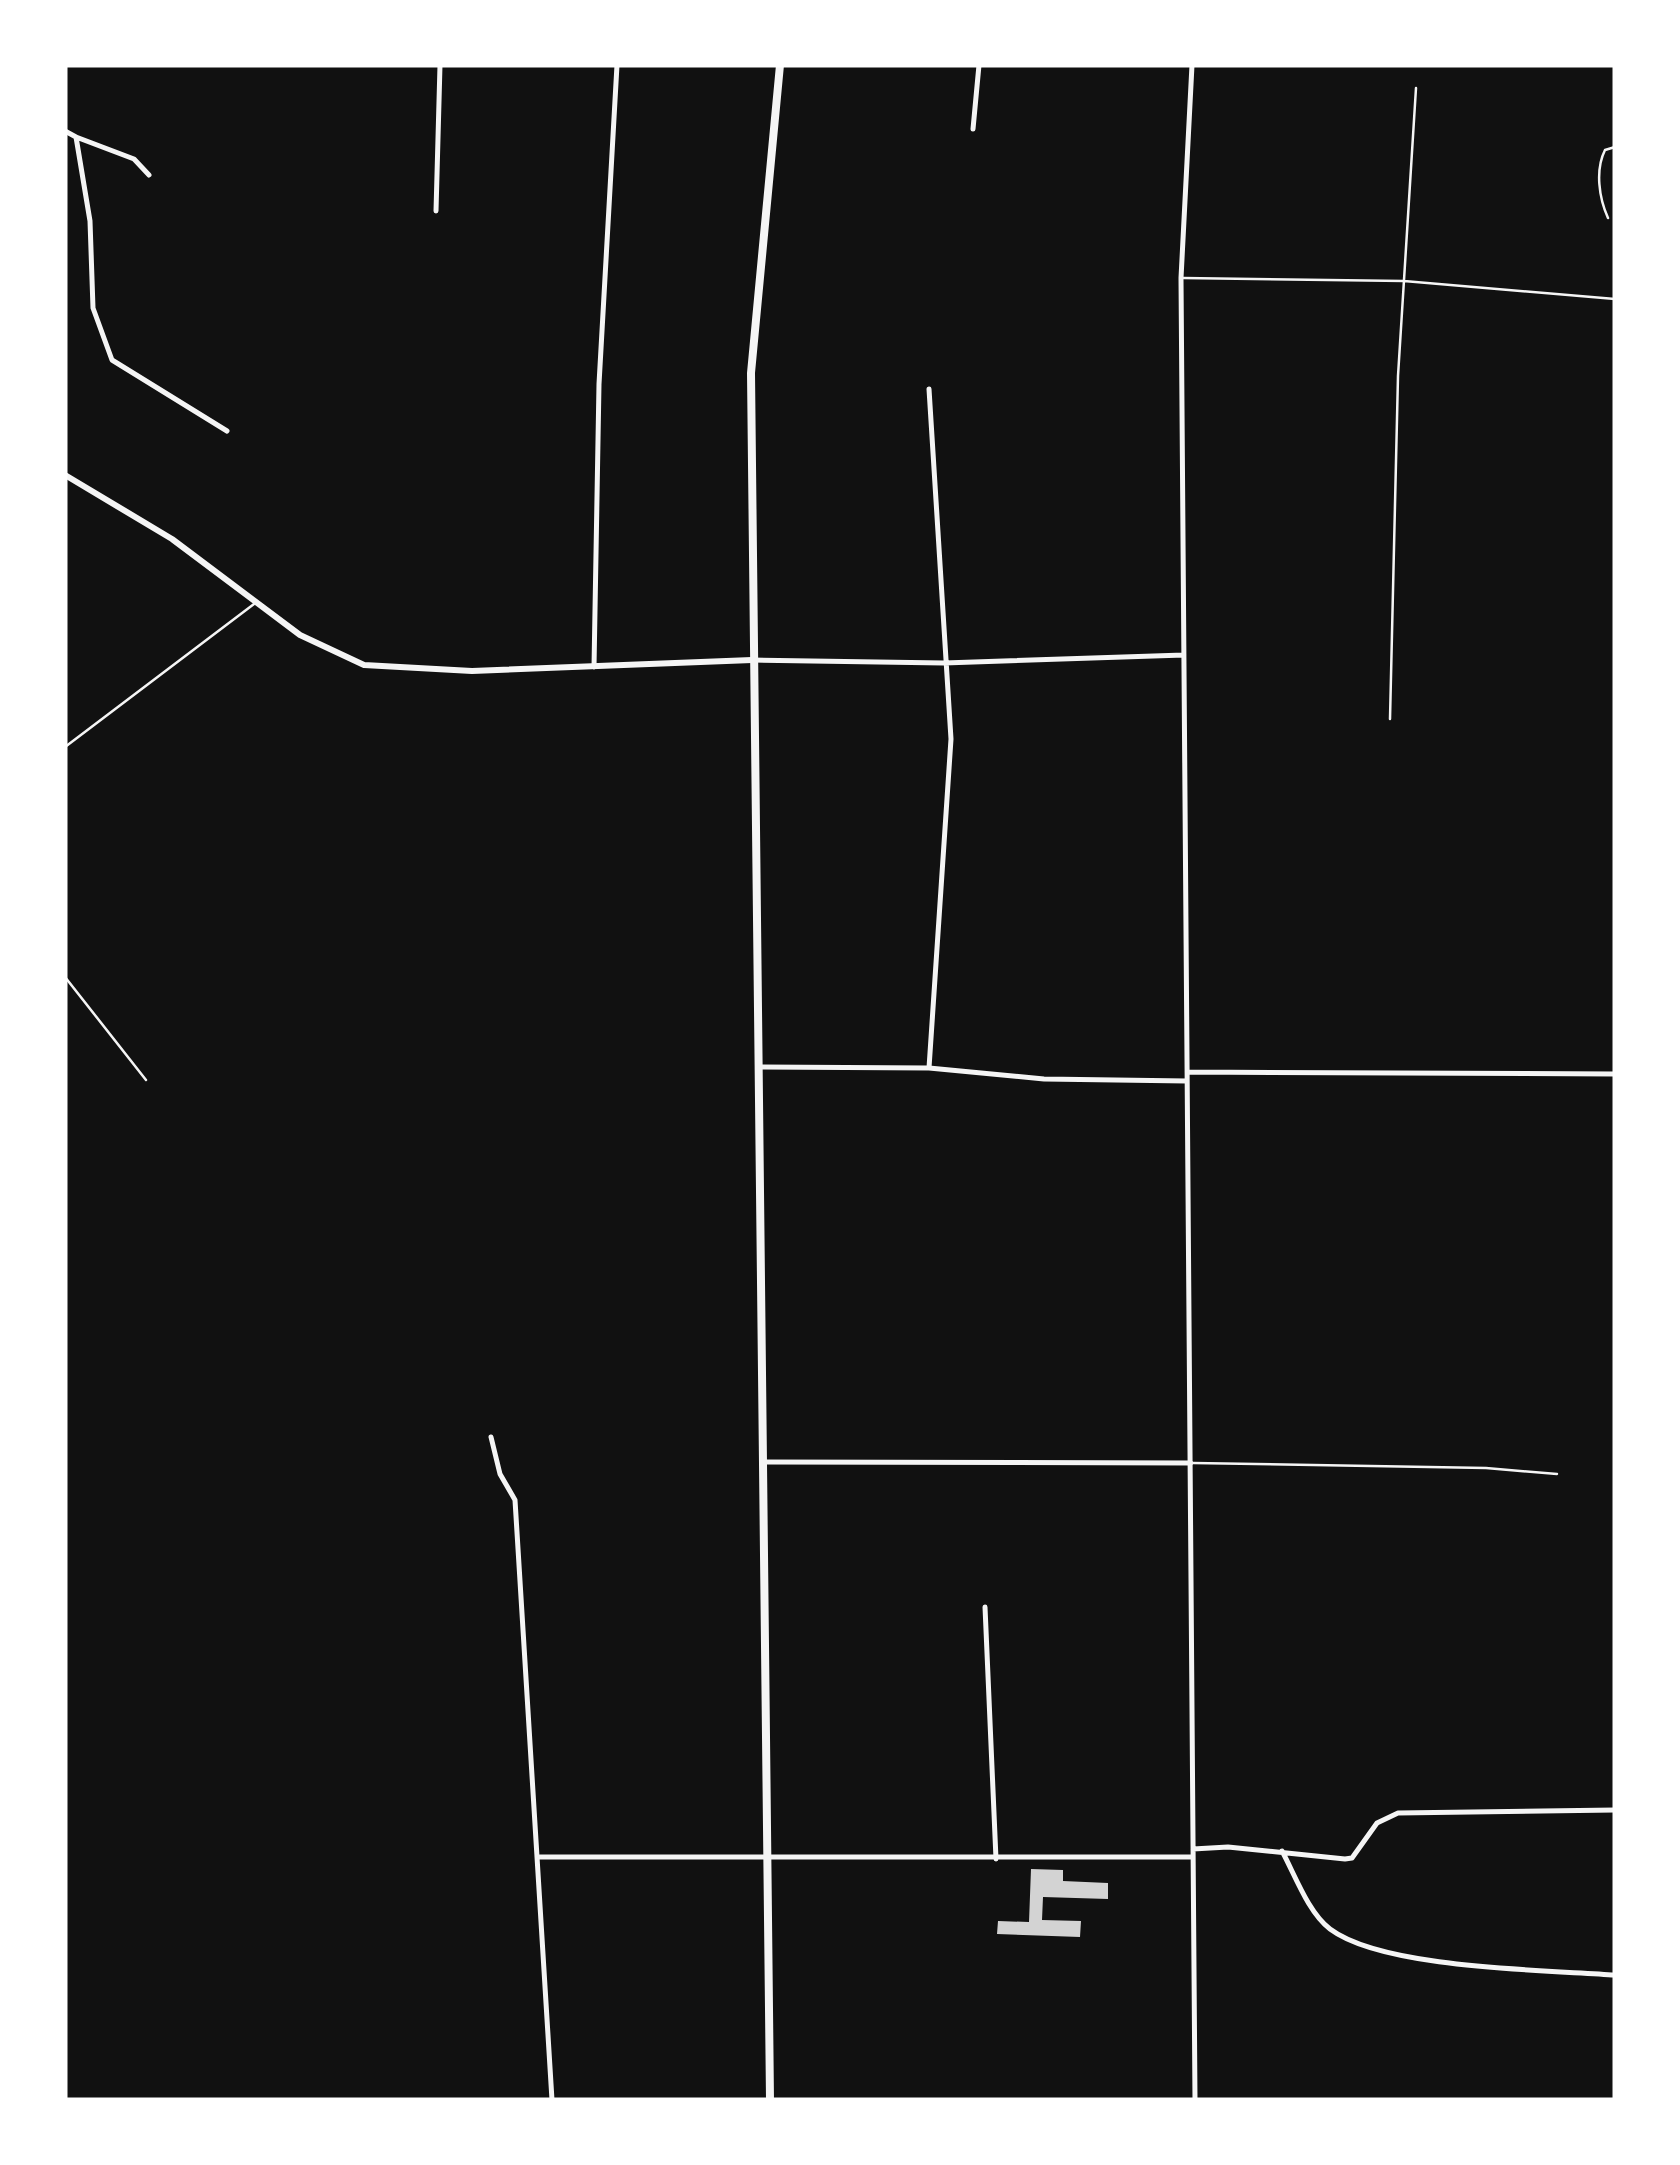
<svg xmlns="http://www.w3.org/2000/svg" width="1680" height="2165" font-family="Ubuntu,sans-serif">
	<rect width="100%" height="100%" fill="#111"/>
	<path fill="#d3d3d3" d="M1031 1869 1063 1870V1881L1108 1883V1899L1043 1897 1042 1920 1081 1921 1080 1937 997 1934 998 1921 1029 1922Z"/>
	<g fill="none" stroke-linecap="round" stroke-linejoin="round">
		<path stroke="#f5f5f5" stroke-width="2.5" d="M1608 218C1599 198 1595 170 1605 150L1615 147
			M1183 278 1404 281 1615 299
			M1390 719 1398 376 1416 88
			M65 747 254 604
			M65 977 146 1080
			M1193 1463 1486 1468 1557 1474"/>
		<path stroke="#f5f5f5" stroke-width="5" d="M1192 65 1181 278 1195 2100
			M973 129 979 65
			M65 131 76 137 90 221 93 308 112 360 227 431
			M76 137 134 159 149 175
			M436 211 440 65
			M929 389 951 739 929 1068
			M752 660 944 663 1184 655
			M594 667 599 384 617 65
			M759 1067 929 1068 1044 1079 1187 1081
			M1187 1072 1615 1074
			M491 1437 500 1474 515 1500 552 2100
			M764 1462 1191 1463
			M985 1607 996 1859
			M1193 1849 1228 1847 1345 1859 1352 1858 1377 1823 1398 1813 1615 1810
			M1282 1851C1295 1875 1308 1912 1330 1929 1383 1969 1547 1970 1615 1975
			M540 1857H1192"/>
		<path stroke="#f5f5f5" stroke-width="6" d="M65 475 172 539 300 635 364 665 472 671 752 660"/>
		<path stroke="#f5f5f5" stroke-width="8" d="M770 2100 751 373 780 65"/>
	</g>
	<rect width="1680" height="2165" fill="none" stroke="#ffffff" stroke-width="135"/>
</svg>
